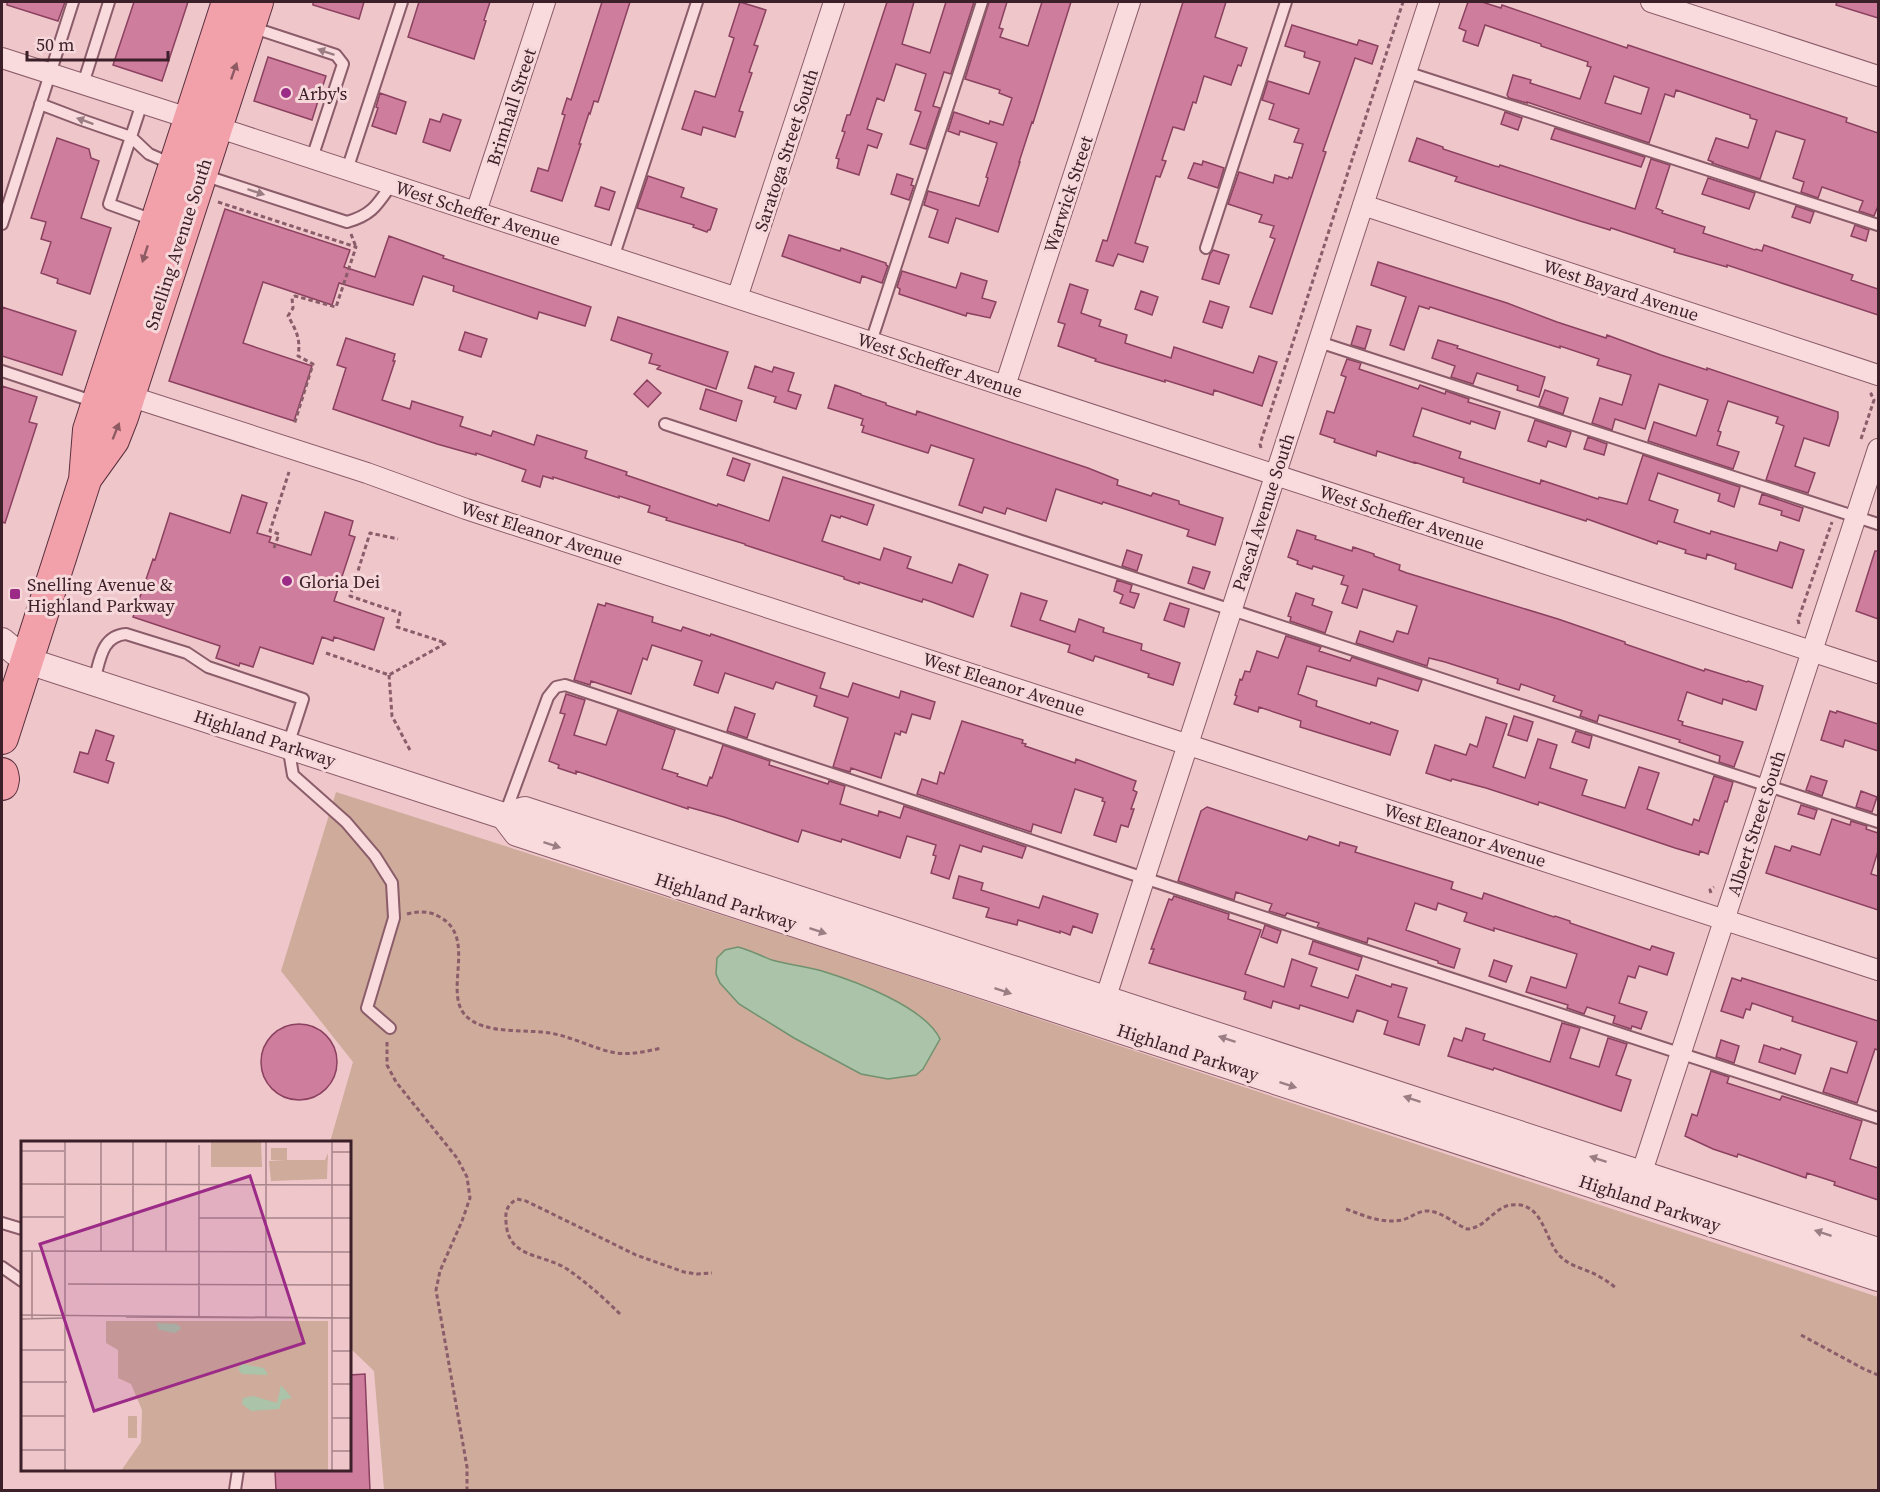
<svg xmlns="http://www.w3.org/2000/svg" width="1880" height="1492" font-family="'Source Serif 4',serif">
	<rect width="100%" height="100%" fill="#efc7cb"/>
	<path fill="#ceab9b" d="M336 792 809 943 1878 1297V1490H384L374 1371 350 1348V1142H330L353 1062 281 971Z"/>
	<path fill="#abc3a8" stroke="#70926f" stroke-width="1.5" d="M738 947C750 950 761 956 772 960 789 965 806 966 822 971 855 981 925 1007 940 1039L923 1069 916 1075 888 1079 861 1074 794 1038 739 1004 720 983 716 974 717 958 725 950Z"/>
	<path fill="#ce7d9c" stroke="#8b415f" stroke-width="1.5" fill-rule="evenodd" d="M7 2H65L58 21 7 5Z
		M134 2H188L162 81 113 65Z
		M313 2H364L359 19 313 5Z
		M419 2H490L484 20 486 21 474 59 408 37Z
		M602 2H630L598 102 594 101 590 114 589 113 579 144H581L562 201 531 191 538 168 548 171 565 115 562 114 567 98 571 100Z
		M740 2 766 10 754 45 758 46 749 72 752 73 739 111 743 112 735 137 703 127 701 135 682 129 695 91 715 97 734 38 729 36Z
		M887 2H914L902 44 930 53 946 2H974L951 74 944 72 933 106 940 108 926 149 910 144 921 112 915 110 926 74 896 64 884 101 877 98 867 129 882 134 877 148 868 145 859 175 837 168 839 159 836 158 845 132 842 131 847 115H850L853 106Z
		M989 2H1007L999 28 1003 29 1000 37 1028 46 1042 2H1071L1033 123 1032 122 1019 162H1020L998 232 956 218 948 243 929 237 938 210 924 205 928 191 979 206 988 178 986 177 997 143 960 131 959 135 948 131 954 112 989 124 990 121 1003 125 1012 98 999 93 1000 90 965 79Z
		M1183 2H1226L1215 37 1247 48 1241 66 1238 65 1231 85 1204 76 1196 103 1193 102 1184 130 1173 127 1162 160 1166 161 1160 177 1156 176 1135 243 1148 247 1143 262 1118 254 1113 266 1096 261 1103 240 1107 241 1115 216Z
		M1468 2H1482L1501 8 1502 5 1627 48 1628 45 1847 118 1846 122 1878 133V206L1874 216 1859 211 1863 201 1822 187 1818 198 1801 192 1804 182 1793 178 1805 140 1776 131 1760 179 1712 163 1713 162 1708 160 1716 138 1748 148 1757 120 1750 118V115L1676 90 1674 97 1665 94 1649 143 1527 102V103L1509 98 1507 95 1513 75 1531 80 1530 83 1580 99 1591 67 1587 66 1588 62 1541 46V44L1485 25 1478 46 1463 41 1466 31 1459 28ZM1614 76 1649 88 1641 114 1605 103Z
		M1837 2H1878V18L1836 5Z
		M1292 25 1357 45 1359 40 1378 46 1372 64 1355 58 1323 151 1326 152 1272 314 1250 307 1275 239 1270 237 1274 226 1259 222 1262 215 1228 204 1239 172 1273 183 1275 175 1288 179 1289 177 1292 178 1303 144 1294 142 1299 129 1269 119 1274 104 1262 100 1268 81 1309 94 1320 62 1304 57 1305 52 1285 46Z
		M268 57 326 76 312 120 254 101Z
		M380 93 406 102 396 134 372 126 378 108 376 107Z
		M1505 112 1522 118 1518 130 1501 124Z
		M443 114 461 120 450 151 423 142 430 119 440 122Z
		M1555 128 1645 157 1641 167 1551 139Z
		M57 138 89 149 91 158 99 161 81 218 111 228 90 294 57 283 58 279 41 273 51 242 41 239 46 222 31 218Z
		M1417 138 1443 147V149L1495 166 1499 167 1500 165 1635 209 1651 159 1670 165 1656 208 1663 211 1662 213 1705 227 1703 233 1755 250 1756 249 1762 251 1764 245 1853 275 1851 280 1878 289V315L1727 265V267L1674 252 1675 249 1611 228 1610 230 1580 221 1455 181 1457 177 1409 161Z
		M1203 161 1224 168 1218 188 1188 178 1194 163 1202 165Z
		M897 174 913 179 911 185 914 186 909 200 891 194Z
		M648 176 684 188 681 197 717 209 710 230H708L707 232 693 227 694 225 637 208Z
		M1708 178 1755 193 1749 209 1702 194Z
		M601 187 615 192 609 210 595 206Z
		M1796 206 1814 212 1810 223 1792 217Z
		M225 209 350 250 344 267 375 277 389 236 444 256 443 258 591 307 585 326 539 312 537 319 453 291 454 286 423 276 413 305 339 283 332 305 263 282 243 343 312 366 294 421 169 381Z
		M1855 225 1869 230 1866 241 1851 236Z
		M789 235 840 251 841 248 886 263V265L888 266 882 283 862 276 860 283 782 256Z
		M1213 250 1229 255 1219 284 1202 279 1210 254Z
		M1378 262 1507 303 1557 322 1606 338 1607 335 1661 355 1707 370V368L1838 412V418L1829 446 1804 438 1795 466 1815 473 1808 493 1766 480 1784 426 1776 423 1778 417 1728 401 1718 431 1721 432 1717 445 1739 452 1733 469 1648 441 1654 422 1696 436 1708 400 1659 384 1645 429 1615 419 1612 430 1592 423 1600 398 1622 405 1631 375 1597 365 1599 359 1560 346V348L1430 307 1429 309 1419 306 1404 350 1390 345 1406 297 1371 285Z
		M902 271 956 288 961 273 987 281 982 298 996 302 990 318 967 313 966 316 899 294 900 289 897 287Z
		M1070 284 1088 290 1081 313 1101 320 1099 326 1127 335 1125 343 1171 358 1174 347 1253 373 1259 356 1277 362 1262 406 1214 390 1213 395 1165 380V382L1095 361 1096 359 1058 346 1065 324 1058 322Z
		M1141 291 1158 297 1152 315 1135 309Z
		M1210 301 1229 307 1222 328 1203 322Z
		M2 307 76 331 62 375 2 356Z
		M618 317 728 352 716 389 657 369 660 366 649 363 652 354 611 340Z
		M1357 326 1371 330 1365 349 1351 345Z
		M465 332 487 339 481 357 459 350Z
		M346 338 395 354 393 361H395L382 400 410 409 412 401 463 417 460 426 491 436 493 431 534 445 537 435 587 451 585 458 627 472 626 475 717 506 718 504 769 521 783 477 874 505 867 525 841 516 840 518 831 515 822 541 880 560 884 548 911 557 907 568 952 583 959 564 988 575 973 617 932 602 923 599 922 602 859 582V584L844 579V577L745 545V544L666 520 667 518 648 512 650 506 619 496V498L553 477V479L543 476 540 487 522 481 526 470 476 453V455L437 444 333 409 346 368 337 365Z
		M1438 340 1458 346 1457 348 1545 377 1539 397 1517 390 1518 386 1477 373 1473 384 1451 377 1455 366 1432 358Z
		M1347 359 1361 363 1359 369 1418 389 1420 385 1445 394 1446 391 1469 399 1468 402 1500 412 1495 429 1471 421 1470 424 1422 408 1413 436 1461 452 1459 458 1540 484 1541 480 1598 499 1599 497 1627 504 1643 455 1740 487 1734 507 1718 501 1720 494 1658 473 1649 500 1678 510 1674 522 1710 534 1711 531 1777 551 1780 542 1804 550 1792 588 1735 569 1736 564 1707 554 1706 559 1685 553 1686 550 1658 541 1657 544 1587 519 1586 521 1463 482 1464 478 1414 462V463L1377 451 1376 456 1334 442 1335 439 1320 434 1327 411 1334 413 1346 377 1341 375Z
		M755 366 772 372 774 367 794 373 788 391 801 395 796 409 774 402 776 397 748 388Z
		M647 380 661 393 648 407 634 394Z
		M835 385 861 394V395L886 403V405L916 415 917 411 1088 468 1118 480 1117 485 1151 496 1153 493 1179 501V504L1223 518 1215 545 1187 536 1189 530 1125 509 1103 502 1102 504 1056 489 1046 521 1007 508 1005 514 984 507 982 513 959 505 974 459 931 445 928 453 862 432 864 426 861 425 863 419 828 408Z
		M2 386 37 397 29 422 37 424 5 523 2 522Z
		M706 389 742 401 736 421 700 409Z
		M1545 390 1568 398 1563 414 1539 406Z
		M1535 420 1571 432 1566 447 1548 441 1546 447 1528 441Z
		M1588 437 1607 444 1604 455 1584 449Z
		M733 458 750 464 744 481 727 475Z
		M1762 494 1803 508 1799 521 1781 515 1782 511 1759 504Z
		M242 495 267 503 257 533 271 537 269 542 311 555 325 512 353 521 349 535 355 537 334 601 384 618 374 650 334 637 333 641 322 637 313 664 260 647 253 667 240 663 239 666 216 658 220 646 133 617 153 559 155 560 170 513 230 533Z
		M1297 530 1316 536 1315 539 1352 551 1353 547 1374 554V556L1400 565 1399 570 1407 573 1558 619 1625 642V644L1704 671 1705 669 1747 682 1748 681 1763 686 1756 710 1723 699 1722 704 1687 692 1678 720 1683 722 1682 725 1743 742 1734 767 1719 762 1720 756 1679 742 1680 740 1599 715 1597 722 1580 716 1582 711 1553 701 1555 696 1521 684 1519 690 1497 683 1498 679 1445 662 1429 658 1427 666 1356 643 1360 631 1393 642 1397 631 1408 634 1417 606 1363 589 1357 608 1342 603 1348 586 1341 584 1344 576 1313 566 1312 569 1297 564 1298 561 1288 557Z
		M1127 550 1142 555 1137 571 1122 566Z
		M1875 551H1878V619L1856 611Z
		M1193 567 1210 572 1204 589 1188 583Z
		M1117 580 1132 585 1130 592 1139 594 1134 608 1120 603 1123 595 1114 591Z
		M1021 593 1047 601 1040 620 1075 632 1079 619 1104 628 1103 632 1142 644 1141 650 1180 663 1173 685 1148 677 1149 674 1095 656 1093 661 1068 652 1070 645 1011 626Z
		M1296 593 1314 599 1312 605 1332 612 1325 633 1290 621 1291 617 1288 616Z
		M606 603 653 617 652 622 681 631 683 627 710 636 711 634 825 673 820 688 848 697 853 683 899 698 901 691 935 702 930 719 912 714 906 733 901 731 900 735 895 733 881 778 851 768 850 772 833 767 848 718 814 706 817 696 776 682 773 689 725 673 718 693 694 685 702 661 652 645 647 660 643 658 631 694 591 681 590 685 574 680 598 604 605 606Z
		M1170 603 1189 609 1184 627 1164 620Z
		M1286 636 1321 647 1319 651 1350 661 1352 657 1422 680 1418 691 1378 678 1376 686 1307 666 1298 694 1317 701 1316 706 1370 724 1371 722 1398 731 1390 755 1300 727 1301 721 1259 707 1258 712 1234 704 1237 696 1235 695 1240 679 1242 680 1245 671 1250 672 1257 651 1278 658Z
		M566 694 585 700 574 735 606 745 618 710 675 730 662 769 678 774 677 776 707 786 710 777 712 778 723 745 770 761 769 765 828 784 829 781 845 786 840 804 878 816 879 811 900 818 904 806 1026 847 1022 858 983 846 981 852 960 845 949 879 931 873 936 856 933 855 936 845 907 836 900 858 842 839 841 842 802 830 798 842 724 817 688 807V809L576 771V774L558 768 559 765 549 761 565 714 560 713Z
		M735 707 755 714 747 738 727 731Z
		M1830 711 1836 713 1837 711 1878 724V751L1845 740 1843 747 1821 740Z
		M1514 716 1533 722 1527 741 1508 735Z
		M1486 717 1507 724 1493 767 1525 778 1538 739 1557 745 1550 768 1587 780 1582 795 1625 808 1639 767 1659 773 1647 809 1692 825 1694 819 1699 821 1714 776 1733 782 1727 802 1725 801 1708 854 1700 851 1699 855 1675 848 1545 804 1539 802 1538 805 1486 788 1452 779 1451 781 1426 773 1435 745 1466 755 1470 744 1477 747Z
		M962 721 1023 740 1022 743 1026 744 1025 746 1075 763 1076 759 1136 781 1133 790 1137 792 1131 809H1134L1128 827 1121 825 1116 842 1094 835 1105 802 1102 801 1103 798 1075 789 1061 833 1033 824 1031 832 917 794 922 779 937 784 940 772 944 774Z
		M96 730 114 736 106 760 114 763 108 783 74 772 80 752 88 754Z
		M1576 731 1592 736 1589 748 1572 742Z
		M1811 776 1827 781 1822 796 1806 790Z
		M1861 791 1877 797 1872 812 1856 807Z
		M1801 805 1817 810 1814 819 1798 814Z
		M1207 807 1307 840 1309 836 1339 846 1340 842 1357 847 1355 852 1453 882 1451 889 1482 899 1484 893 1554 917 1555 916 1570 921V923L1650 950 1652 946 1674 953 1667 975 1639 966 1635 978 1628 976 1619 1003 1647 1012 1641 1029 1632 1026 1631 1029 1613 1023 1615 1016 1587 1007 1584 1014 1567 1008 1568 1005 1526 992 1531 977 1566 988 1577 954 1494 928V931L1464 921 1467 913 1438 903 1436 910 1415 903 1406 930 1460 949 1454 968 1438 963V961L1368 938 1367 943 1317 927 1319 923 1287 913 1285 916 1269 911 1272 904 1236 892 1234 900 1178 881 1201 811Z
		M1832 819 1850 825 1851 821 1867 826 1866 829 1878 833V851L1871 874 1878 876V910L1766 873 1775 846 1790 851 1792 846 1820 855Z
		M959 876 983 883 981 890 1039 908 1043 896 1098 914 1092 933 1073 926 1070 935 1060 931V933L1018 920 1017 925 986 917 989 908 953 898Z
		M1174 896 1229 914 1228 919 1261 930 1245 974 1284 987 1292 959 1317 968 1311 986 1348 998 1356 975 1391 987 1392 984 1407 988 1398 1017 1425 1025 1419 1045 1384 1034 1388 1021 1357 1010 1353 1022 1300 1005 1299 1009 1273 1001 1271 1008 1244 999 1246 992 1149 963 1154 949H1151L1169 899 1172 900Z
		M1265 925 1281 931 1277 943 1261 937Z
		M1313 941 1362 957 1358 970 1309 954Z
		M1494 960 1512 966 1506 982 1489 976Z
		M1732 978 1741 981 1742 978 1878 1021V1050L1875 1049 1857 1103 1823 1092 1831 1068 1847 1073 1857 1042 1792 1021 1793 1017 1752 1003 1750 1010 1746 1009 1743 1018 1721 1011Z
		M1562 1023 1580 1028 1570 1058 1599 1067 1608 1038 1627 1044 1616 1075 1631 1080 1621 1111 1494 1068 1493 1070 1448 1056 1454 1038 1462 1041 1466 1028 1485 1034 1483 1040 1550 1062Z
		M261 1062a38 38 0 1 1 76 0a38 38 0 1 1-76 0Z
		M1721 1040 1739 1046 1734 1063 1716 1057Z
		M1764 1045 1780 1050 1781 1048 1801 1055 1795 1074 1759 1062Z
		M1711 1071 1729 1077 1727 1083 1780 1100 1782 1096 1862 1121 1850 1159 1878 1168V1200L1834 1185 1835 1182 1807 1173 1806 1178 1738 1154 1737 1157 1713 1149 1685 1136 1692 1114 1697 1116Z
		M365 1374 370 1491H276L275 1470H350V1375Z"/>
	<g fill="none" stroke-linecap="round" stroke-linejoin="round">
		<g stroke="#8b5c69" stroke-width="14">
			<path id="service" d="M251 27 336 55 343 64 312 158
				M1406 72 1878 225
				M83 84 109 2
				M142 103 109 204 156 221
				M40 104 82 120 131 137 149 154 172 164
				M347 170 402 2
				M203 175 347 222C372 215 377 205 391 185
				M2 224 73 2
				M1206 248 1286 2
				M613 258 697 2
				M871 342 982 2
				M1319 342 1878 524
				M2 371 95 402
				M665 424 1878 822
				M94 681C100 661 101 636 126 634L187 653 208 667 303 699 288 745 293 775 346 822 375 856 392 883 394 918 367 1008 390 1028
				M505 814 548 697 556 687 565 685 1144 878 1878 1118
				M2 1223 22 1229
				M2 1267 22 1281
				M235 1490 238 1470"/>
		</g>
		<g stroke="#8b5c69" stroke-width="22">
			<path id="minor" d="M1651 2 1878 76
				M2 58 238 134 1878 673
				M1363 205 1878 375
				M476 212 545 2
				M737 298 834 2
				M1005 386 1130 2
				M129 396 367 473 466 509 1878 970
				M1101 1012 1429 2
				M1637 1187 1878 449"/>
		</g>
		<g stroke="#8b5c69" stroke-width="28">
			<path id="tertiary" d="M2 641 25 660 504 816 517 833 1878 1278
				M504 816 525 810 1878 1251"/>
		</g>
		<g stroke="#59303e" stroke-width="34">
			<path id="primary" d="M85 479 113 440 122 417 257 2
				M2 738 85 480 89 430 228 2
				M2 774 3 779 2 784"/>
		</g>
		<path stroke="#8b5c69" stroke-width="3" stroke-dasharray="4.5 3" stroke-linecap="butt" d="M218 202 356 247 336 307 295 296 292 298 293 308 288 316C296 330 301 339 298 356L313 364 294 425
			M351 234 356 247
			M1861 439 1874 400 1871 394 1873 393
			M1261 448 1260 444 1403 2
			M274 548 279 534 270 531 289 472
			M1799 624 1798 620 1832 522
			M326 653 389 675 446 643 397 627 400 613 350 596 370 533 398 539
			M389 675 392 716 411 752
			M1711 893 1710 890 1714 887
			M407 914C417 911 429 911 438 916 479 936 442 992 466 1016 485 1035 526 1029 550 1033 573 1037 594 1049 616 1053 632 1055 647 1051 662 1048
			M387 1042V1065L396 1082 457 1158 467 1177 470 1198 462 1221 440 1271 436 1290 467 1467V1490
			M1346 1209C1365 1216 1382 1224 1402 1220 1411 1218 1418 1210 1429 1211 1442 1212 1455 1224 1467 1229 1486 1228 1494 1207 1511 1205 1543 1201 1544 1238 1559 1255 1571 1268 1586 1268 1600 1277 1606 1280 1611 1284 1616 1288
			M620 1314C604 1298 586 1282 567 1269 542 1253 508 1259 506 1222 505 1211 507 1205 517 1199L526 1201 636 1255 684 1272 697 1274 712 1273
			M1801 1335 1864 1369 1878 1375"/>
		<use href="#service" stroke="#f9dbde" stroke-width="10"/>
		<use href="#minor" stroke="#f9dbde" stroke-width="20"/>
		<use href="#tertiary" stroke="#f9dbde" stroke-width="26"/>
		<use href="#primary" stroke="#f2a0a9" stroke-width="32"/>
	</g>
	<defs><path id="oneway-solid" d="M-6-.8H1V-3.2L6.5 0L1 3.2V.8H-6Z" transform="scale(1.5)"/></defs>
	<g fill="#9a7e84">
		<use href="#oneway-solid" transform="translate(326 52) rotate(-161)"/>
		<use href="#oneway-solid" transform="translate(85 121) rotate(-160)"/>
		<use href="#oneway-solid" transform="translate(256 192) rotate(18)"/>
		<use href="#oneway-solid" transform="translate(552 845) rotate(18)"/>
		<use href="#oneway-solid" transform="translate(818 931) rotate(18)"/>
		<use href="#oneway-solid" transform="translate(1003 991) rotate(18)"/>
		<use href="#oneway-solid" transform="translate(1227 1039) rotate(-162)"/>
		<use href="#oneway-solid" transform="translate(1288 1085) rotate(18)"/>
		<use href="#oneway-solid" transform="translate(1412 1099) rotate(-162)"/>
		<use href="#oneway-solid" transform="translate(1598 1159) rotate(-162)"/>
		<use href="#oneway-solid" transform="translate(1823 1233) rotate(-162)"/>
	</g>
	<g fill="#8e5a63">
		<use href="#oneway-solid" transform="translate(234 71) rotate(-71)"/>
		<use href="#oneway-solid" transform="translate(145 254) rotate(108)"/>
		<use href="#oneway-solid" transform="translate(116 431) rotate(-68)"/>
	</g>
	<g fill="#9b2b86" stroke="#f6d7da" stroke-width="2">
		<circle cx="286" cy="93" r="6"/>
		<circle cx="287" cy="581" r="6"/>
		<rect x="9" y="588" width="12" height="12" rx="3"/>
	</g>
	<g text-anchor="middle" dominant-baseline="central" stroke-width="6" stroke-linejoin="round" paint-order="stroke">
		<g font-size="18" fill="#3c2029" stroke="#f6d7da" text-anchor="start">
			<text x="298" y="93">Arby's</text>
			<text x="299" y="581">Gloria Dei</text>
			<text x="27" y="584">Snelling Avenue &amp;<tspan x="27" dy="21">Highland Parkway</tspan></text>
		</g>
		<g font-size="18" fill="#3c2029" stroke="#f6d7da">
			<text transform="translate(511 107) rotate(-72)">Brimhall Street</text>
			<text transform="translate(786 150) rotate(-72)">Saratoga Street South</text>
			<text transform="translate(1068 194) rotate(-72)">Warwick Street</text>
			<text transform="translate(478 213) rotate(18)">West Scheffer Avenue</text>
			<text transform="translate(178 244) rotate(-72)">Snelling Avenue South</text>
			<text transform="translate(1621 290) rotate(18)">West Bayard Avenue</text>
			<text transform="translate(940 365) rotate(18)">West Scheffer Avenue</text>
			<text transform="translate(1263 512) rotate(-72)">Pascal Avenue South</text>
			<text transform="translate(1402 517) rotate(18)">West Scheffer Avenue</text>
			<text transform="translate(542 533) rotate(18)">West Eleanor Avenue</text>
			<text transform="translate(1004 684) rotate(18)">West Eleanor Avenue</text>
			<text transform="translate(265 738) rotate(18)">Highland Parkway</text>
			<text transform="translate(1756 823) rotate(-72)">Albert Street South</text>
			<text transform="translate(1465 835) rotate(18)">West Eleanor Avenue</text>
			<text transform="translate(726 901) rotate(18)">Highland Parkway</text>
			<text transform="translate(1188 1052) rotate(18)">Highland Parkway</text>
			<text transform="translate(1650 1203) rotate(18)">Highland Parkway</text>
		</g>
	</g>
	<g transform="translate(21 1141)">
		<rect width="330" height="330" fill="#efc7cb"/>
		<path d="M190 0H240L241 26H190ZM250 7H266V19H304L307 12 306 38 250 40 248 20 265 19H250ZM85 180H307V330H100L120 301 121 269 110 243 97 237V209L85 202ZM107 275H116V297H107Z" fill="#ceab9b"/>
		<path d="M135 182 155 183 161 187 154 192 138 189ZM221 223 243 227 247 234 221 233 217 228ZM260 244 271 257 261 259 258 268 230 270 221 263 222 257 232 255 256 262Z" fill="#abc3a8"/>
		<path fill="none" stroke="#a7848a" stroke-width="1.5" d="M145 0V110M245 0V177M311 0V330M178 4V177M0 10H43M311 11H330M0 43 330 44M0 76H43M178 77H330M0 110 330 111M11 110V178M80 110V0M112 110V0M47 143 330 144M0 174 330 177M105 176 310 177M0 178 45 177M0 209H43M311 210H330M0 241H46M311 243H330M0 275H44M311 277H330M0 309H44M311 310H330M44 330V0"/>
		<path fill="#9b2b86" fill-opacity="0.15" stroke="#9b2b86" stroke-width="3" d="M229 35 283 202 73 270 19 103Z"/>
		<rect width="330" height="330" fill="none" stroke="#3c2029" stroke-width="3"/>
	</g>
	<rect width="1880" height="1492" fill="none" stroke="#3c2029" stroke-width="6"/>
	<path d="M27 51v9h141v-9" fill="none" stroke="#3c2029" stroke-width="3"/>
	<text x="36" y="51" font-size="18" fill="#3c2029" stroke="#f6d7da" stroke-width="4.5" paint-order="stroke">50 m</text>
</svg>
